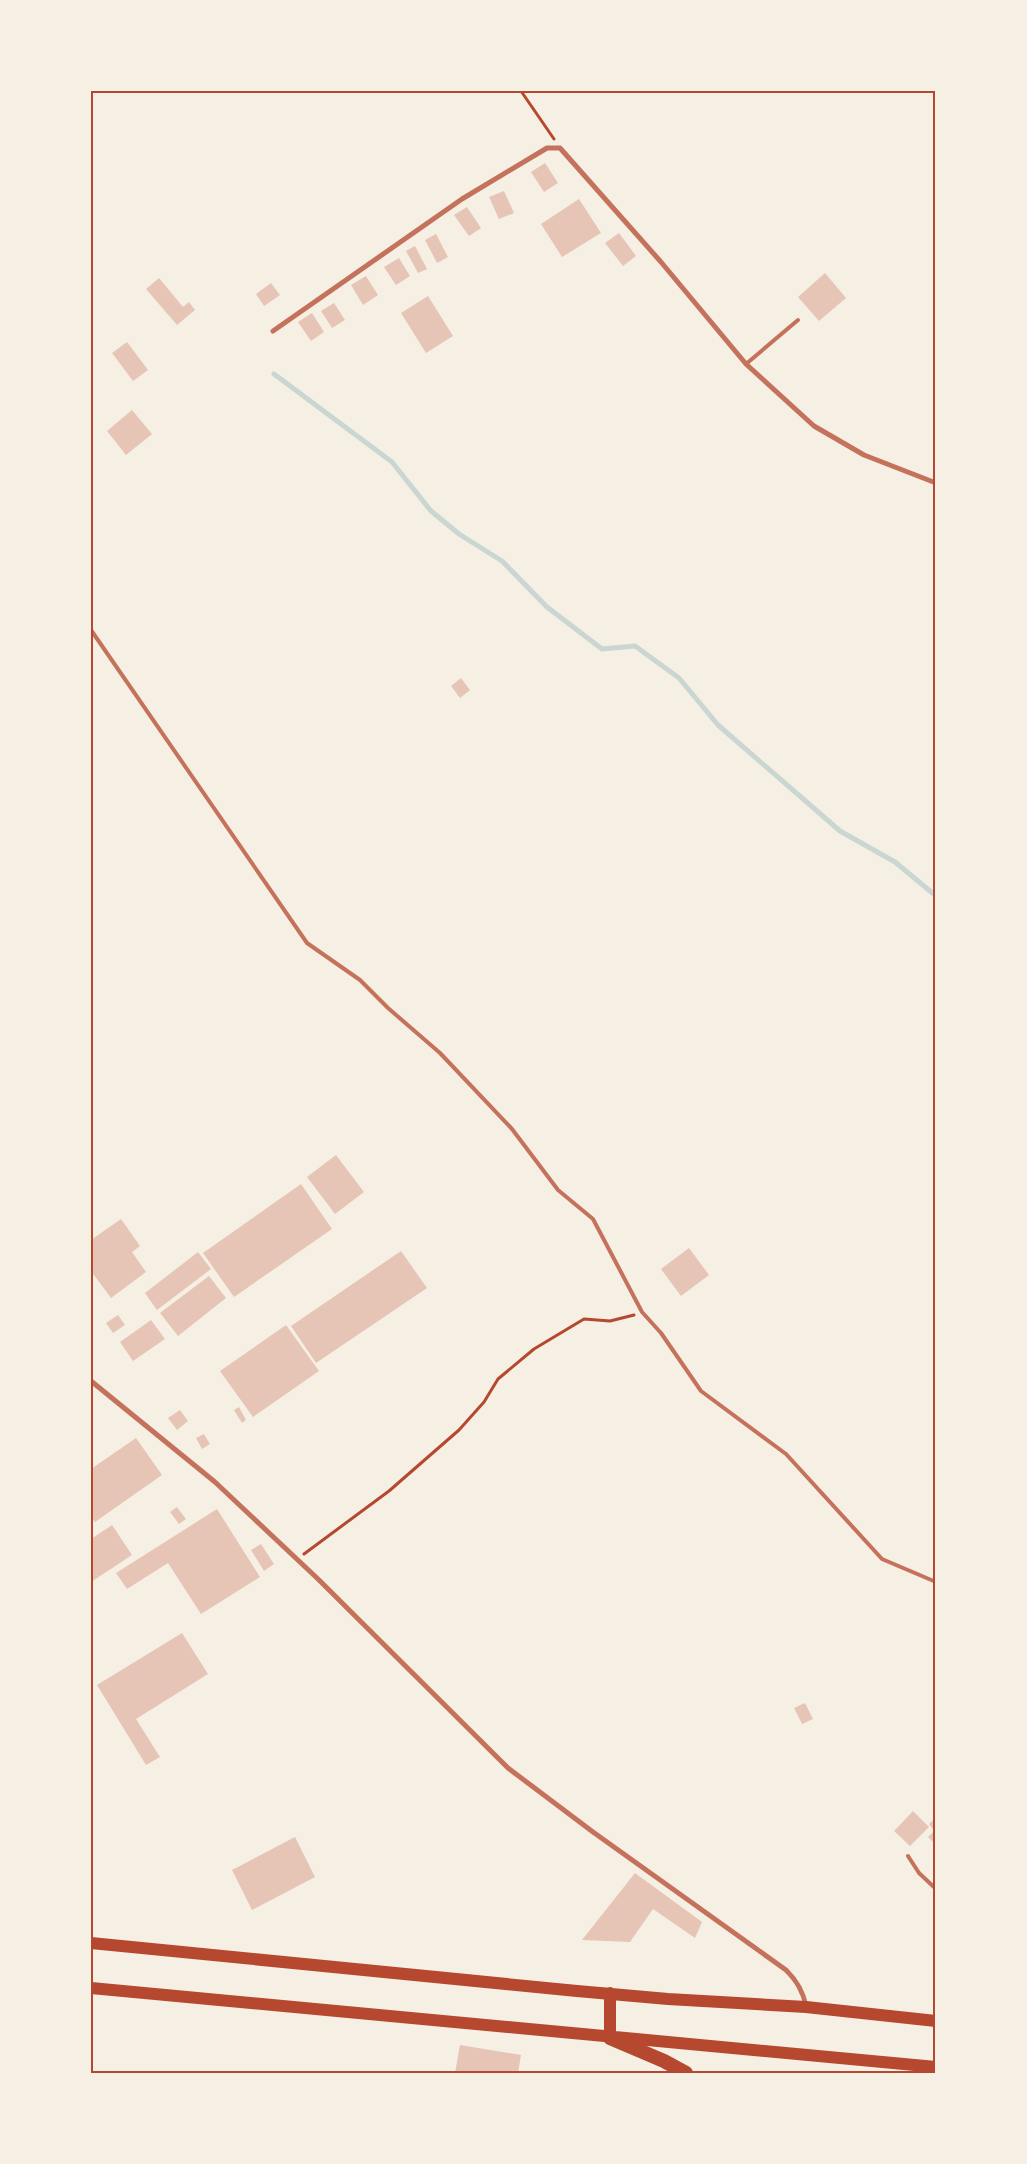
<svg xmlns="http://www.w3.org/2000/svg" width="1027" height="2164" font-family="'Golos Text',sans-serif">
	<rect width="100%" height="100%" fill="#f6efe4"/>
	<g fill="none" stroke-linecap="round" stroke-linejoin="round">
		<path stroke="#c9d6d2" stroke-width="5" d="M274 374 392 462 431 511 459 534 502 561 547 607 602 649 635 646 679 678 718 725 840 831 895 862 936 896"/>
	</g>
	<path fill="#e6c5b7" d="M545 163 558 183 544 192 531 172Z
		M504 191 514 213 499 219 489 197Z
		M579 199 601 233 562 257 541 224Z
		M467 207 481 228 469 236 454 215Z
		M619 233 636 256 623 266 605 243Z
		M436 234 448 257 437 263 425 240Z
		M415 246 427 269 418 273 406 251Z
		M399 258 410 276 396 285 384 267Z
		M825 273 846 298 819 321 798 297Z
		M366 276 378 295 363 305 351 285Z
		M159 278 183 307 189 302 195 310 177 325 146 289Z
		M271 283 280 295 264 306 256 294Z
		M428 296 453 336 426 353 401 313Z
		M334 303 345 320 332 328 321 311Z
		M312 313 324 332 311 341 298 322Z
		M127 342 148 370 133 381 112 353Z
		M132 410 152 434 126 455 107 431Z
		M461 678 470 690 460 698 451 686Z
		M336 1155 364 1192 335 1214 307 1177Z
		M301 1184 332 1229 234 1297 203 1253Z
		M121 1219 140 1246 132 1252 146 1272 111 1298 91 1271V1240Z
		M689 1248 709 1275 681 1296 661 1269Z
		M401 1251 427 1288 316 1363 291 1326Z
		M198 1252 211 1269 157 1310 145 1293Z
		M209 1276 226 1298 178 1336 160 1313Z
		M118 1315 125 1325 113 1333 106 1323Z
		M151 1320 165 1339 133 1361 120 1342Z
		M286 1325 319 1371 253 1417 220 1371Z
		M239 1407 246 1420 242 1423 234 1410Z
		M180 1410 188 1421 177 1430 168 1418Z
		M204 1434 210 1444 202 1449 196 1438Z
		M136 1438 162 1475 95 1522 91 1516V1469Z
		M177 1507 186 1519 179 1524 170 1512Z
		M217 1509 260 1577 201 1614 168 1563 127 1589 116 1573Z
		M112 1525 132 1555 91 1582V1539Z
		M261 1544 274 1564 264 1571 251 1550Z
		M182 1633 208 1674 136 1719 160 1757 146 1765 97 1685Z
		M805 1703 813 1719 802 1724 794 1708Z
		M913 1811 929 1827 910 1846 894 1831Z
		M934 1819 936 1821V1845L928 1837 934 1831 929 1824Z
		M295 1837 315 1877 252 1910 232 1870Z
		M635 1873 702 1922 695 1938 653 1909 630 1942 582 1940Z
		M460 2045 521 2055 518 2073H455Z"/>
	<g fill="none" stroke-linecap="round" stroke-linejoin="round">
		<path stroke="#b5482f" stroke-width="3" d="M521 91 554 139
			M304 1554 389 1491 459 1430 484 1402 498 1379 534 1349 584 1319 610 1321 634 1315"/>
		<path stroke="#c5725c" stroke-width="4" d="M746 364 798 320
			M91 630 307 943 360 980 388 1008 440 1053 512 1129 558 1190 593 1219 642 1312 661 1333 701 1391 786 1454 882 1559 936 1582
			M908 1856 919 1873 936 1889"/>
		<path stroke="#c5725c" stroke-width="5" d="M273 331 462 199 547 148H560L661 262 746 364 814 426 864 455 936 483
			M91 1381 215 1482 318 1579 508 1768 593 1832 786 1970C797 1981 803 1991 806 2006"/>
		<path stroke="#b5482f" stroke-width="12" d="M91 1943 577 1991 668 1999 806 2007 936 2021
			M91 1988 936 2067
			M610 2038V1993"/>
		<path stroke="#b5482f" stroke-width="14" d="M610 2038 664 2061 686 2073"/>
	</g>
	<rect width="1027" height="2164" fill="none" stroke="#f6efe4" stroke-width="185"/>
	<rect x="92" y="92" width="842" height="1980" fill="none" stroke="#b5482f" stroke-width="2"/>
</svg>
